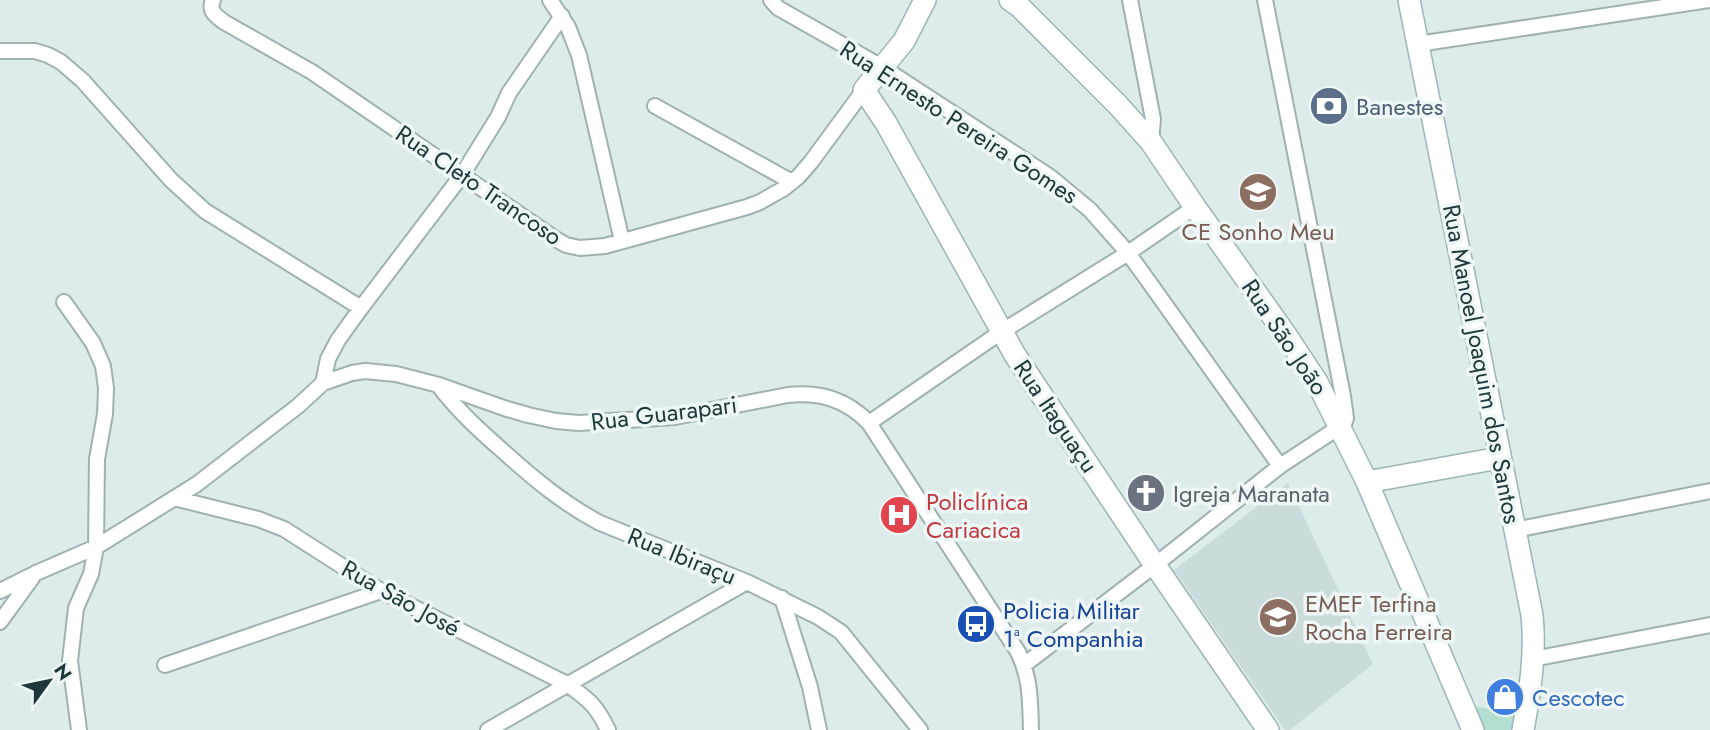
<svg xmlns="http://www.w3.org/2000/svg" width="1710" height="730" font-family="Jost,sans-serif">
	<rect width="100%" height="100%" fill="#ddebea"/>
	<path fill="#cbdada" d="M1288 483 1373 664 1290 730H1285L1174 570Z"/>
	<path fill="#b4ded0" d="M1473 706 1517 714 1516 730H1484Z"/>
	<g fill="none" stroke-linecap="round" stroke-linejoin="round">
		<g stroke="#a0b1b2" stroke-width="18">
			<path id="street" d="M213 0C208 11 216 16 224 22L312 72 554 238 566 245 580 248 605 246 747 207 760 202 783 189 798 177 811 162 864 90
				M550 0 568 27 579 55 622 241
				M771 0 778 8 882 67 1049 176 1090 210 1128 253 1149 282 1280 466
				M1130 0 1153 119 1151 142
				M1418 44 1710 0
				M0 51H35L48 55 61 62 83 81 171 180 205 211 361 308
				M655 106 792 182
				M64 302 93 343 103 366 106 388 105 414 97 459 96 547 91 574 76 608 70 661 79 730
				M323 383 328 359 338 340 361 308 462 175 498 117 509 93 562 16
				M439 386C458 411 480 431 504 452 534 479 564 504 600 523L747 582 818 617 841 632 920 730
				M869 423 1001 332 1128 253 1195 207
				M174 498 258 519 284 529 381 591 567 684C588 699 597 706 608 730
				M1515 530 1710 491
				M0 591 36 573 96 547 197 484 298 406 323 383 352 373 365 371 396 374 439 385 504 408 528 415 556 421 579 423 675 417 788 395C820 392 846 399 869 423L1018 652C1031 679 1030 701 1031 730
				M782 598 810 687 819 730
				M0 622 32 578
				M1533 659 1710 625
				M165 665 381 591
				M1024 665 1155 565 1280 466 1344 424 1346 418 1343 396 1265 0
				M488 730 747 582"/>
		</g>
		<g stroke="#9cb5b7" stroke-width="24">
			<path id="secondary" d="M925 0 904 41 864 90 886 123 1015 355 1155 565 1268 730
				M1010 0 1020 7 1117 104 1151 142 1195 207 1286 335 1317 382 1367 482 1473 730
				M1409 0 1532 615C1536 654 1530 691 1523 730
				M1367 482 1499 458"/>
		</g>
		<use href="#street" stroke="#fff" stroke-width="14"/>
		<use href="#secondary" stroke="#fff" stroke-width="21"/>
	</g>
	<defs>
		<g id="bank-disc" transform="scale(2.0125)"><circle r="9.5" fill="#5c6f8a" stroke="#eef7f6"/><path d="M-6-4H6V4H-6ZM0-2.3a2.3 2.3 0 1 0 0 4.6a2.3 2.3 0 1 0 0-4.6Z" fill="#fff"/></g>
		<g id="school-disc" transform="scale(2.0125)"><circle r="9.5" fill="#8d6e63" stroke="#eef7f6"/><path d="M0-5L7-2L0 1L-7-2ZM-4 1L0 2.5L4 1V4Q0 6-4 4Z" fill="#fff"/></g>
		<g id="church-disc" transform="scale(2.0125)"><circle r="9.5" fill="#6b7280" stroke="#eef7f6"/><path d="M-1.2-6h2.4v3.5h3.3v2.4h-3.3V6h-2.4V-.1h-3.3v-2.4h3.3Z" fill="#fff"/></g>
		<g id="hospital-disc" transform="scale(2.0125)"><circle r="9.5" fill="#e0444e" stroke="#eef7f6"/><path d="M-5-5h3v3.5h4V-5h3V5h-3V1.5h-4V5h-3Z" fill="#fff"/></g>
		<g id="bus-disc" transform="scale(2.0125)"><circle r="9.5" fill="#1a4fb4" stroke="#eef7f6"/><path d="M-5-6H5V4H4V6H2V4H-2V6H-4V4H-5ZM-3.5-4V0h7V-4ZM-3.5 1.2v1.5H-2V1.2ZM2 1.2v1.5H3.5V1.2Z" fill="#fff"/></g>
		<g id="shop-disc" transform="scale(2.0125)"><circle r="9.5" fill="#3f7fe0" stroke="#eef7f6"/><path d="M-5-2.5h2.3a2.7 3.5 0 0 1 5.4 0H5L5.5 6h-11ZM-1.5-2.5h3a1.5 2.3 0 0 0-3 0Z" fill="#fff"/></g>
	</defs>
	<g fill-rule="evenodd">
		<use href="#bank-disc" x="1329" y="106"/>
		<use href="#school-disc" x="1258" y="192"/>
		<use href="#church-disc" x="1146" y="493"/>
		<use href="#hospital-disc" x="899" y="515"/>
		<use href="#school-disc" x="1278" y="617"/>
		<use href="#bus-disc" x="976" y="624"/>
		<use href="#shop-disc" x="1505" y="697"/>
	</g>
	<g text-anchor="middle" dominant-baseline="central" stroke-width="7" stroke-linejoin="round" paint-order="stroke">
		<g font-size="24" fill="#4e5e75" stroke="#eef7f6" text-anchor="start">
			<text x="1356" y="106">Banestes</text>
		</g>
		<g font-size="24" fill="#1e373b" stroke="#eef7f6">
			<text transform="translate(959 122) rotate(33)">Rua Ernesto Pereira Gomes</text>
			<text transform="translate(479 185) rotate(34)">Rua Cleto Trancoso</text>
			<text transform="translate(1285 337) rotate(56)">Rua São João</text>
			<text transform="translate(1482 364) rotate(79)">Rua Manoel Joaquim dos Santos</text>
			<text transform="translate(664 413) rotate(-7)">Rua Guarapari</text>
			<text transform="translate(1056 416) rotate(56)">Rua Itaguaçu</text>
			<text transform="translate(682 556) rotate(22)">Rua Ibiraçu</text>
			<text transform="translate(401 598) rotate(29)">Rua São José</text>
		</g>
		<g font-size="24" fill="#785e54" stroke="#eef7f6">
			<text x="1258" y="231">CE Sonho Meu</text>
			<text x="1305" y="603" text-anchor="start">EMEF Terfina<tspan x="1305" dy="28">Rocha Ferreira</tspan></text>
		</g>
		<g font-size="24" fill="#5b616d" stroke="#eef7f6" text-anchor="start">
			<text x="1173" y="493">Igreja Maranata</text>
		</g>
		<g font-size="24" fill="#be3a42" stroke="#eef7f6" text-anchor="start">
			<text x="926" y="501">Policlínica<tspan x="926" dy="28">Cariacica</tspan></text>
		</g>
		<g font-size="24" fill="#164399" stroke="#eef7f6" text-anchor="start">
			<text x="1003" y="610">Policia Militar<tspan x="1003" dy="28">1ª Companhia</tspan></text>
		</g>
		<g font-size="24" fill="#366cbe" stroke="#eef7f6" text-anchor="start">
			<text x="1532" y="697">Cescotec</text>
		</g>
	</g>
	<g transform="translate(49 681) rotate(57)" stroke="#eef7f6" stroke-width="5" paint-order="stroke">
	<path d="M0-5L12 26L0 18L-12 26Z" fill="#1e373b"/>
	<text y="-10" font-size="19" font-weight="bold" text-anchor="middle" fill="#1e373b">N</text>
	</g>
</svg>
